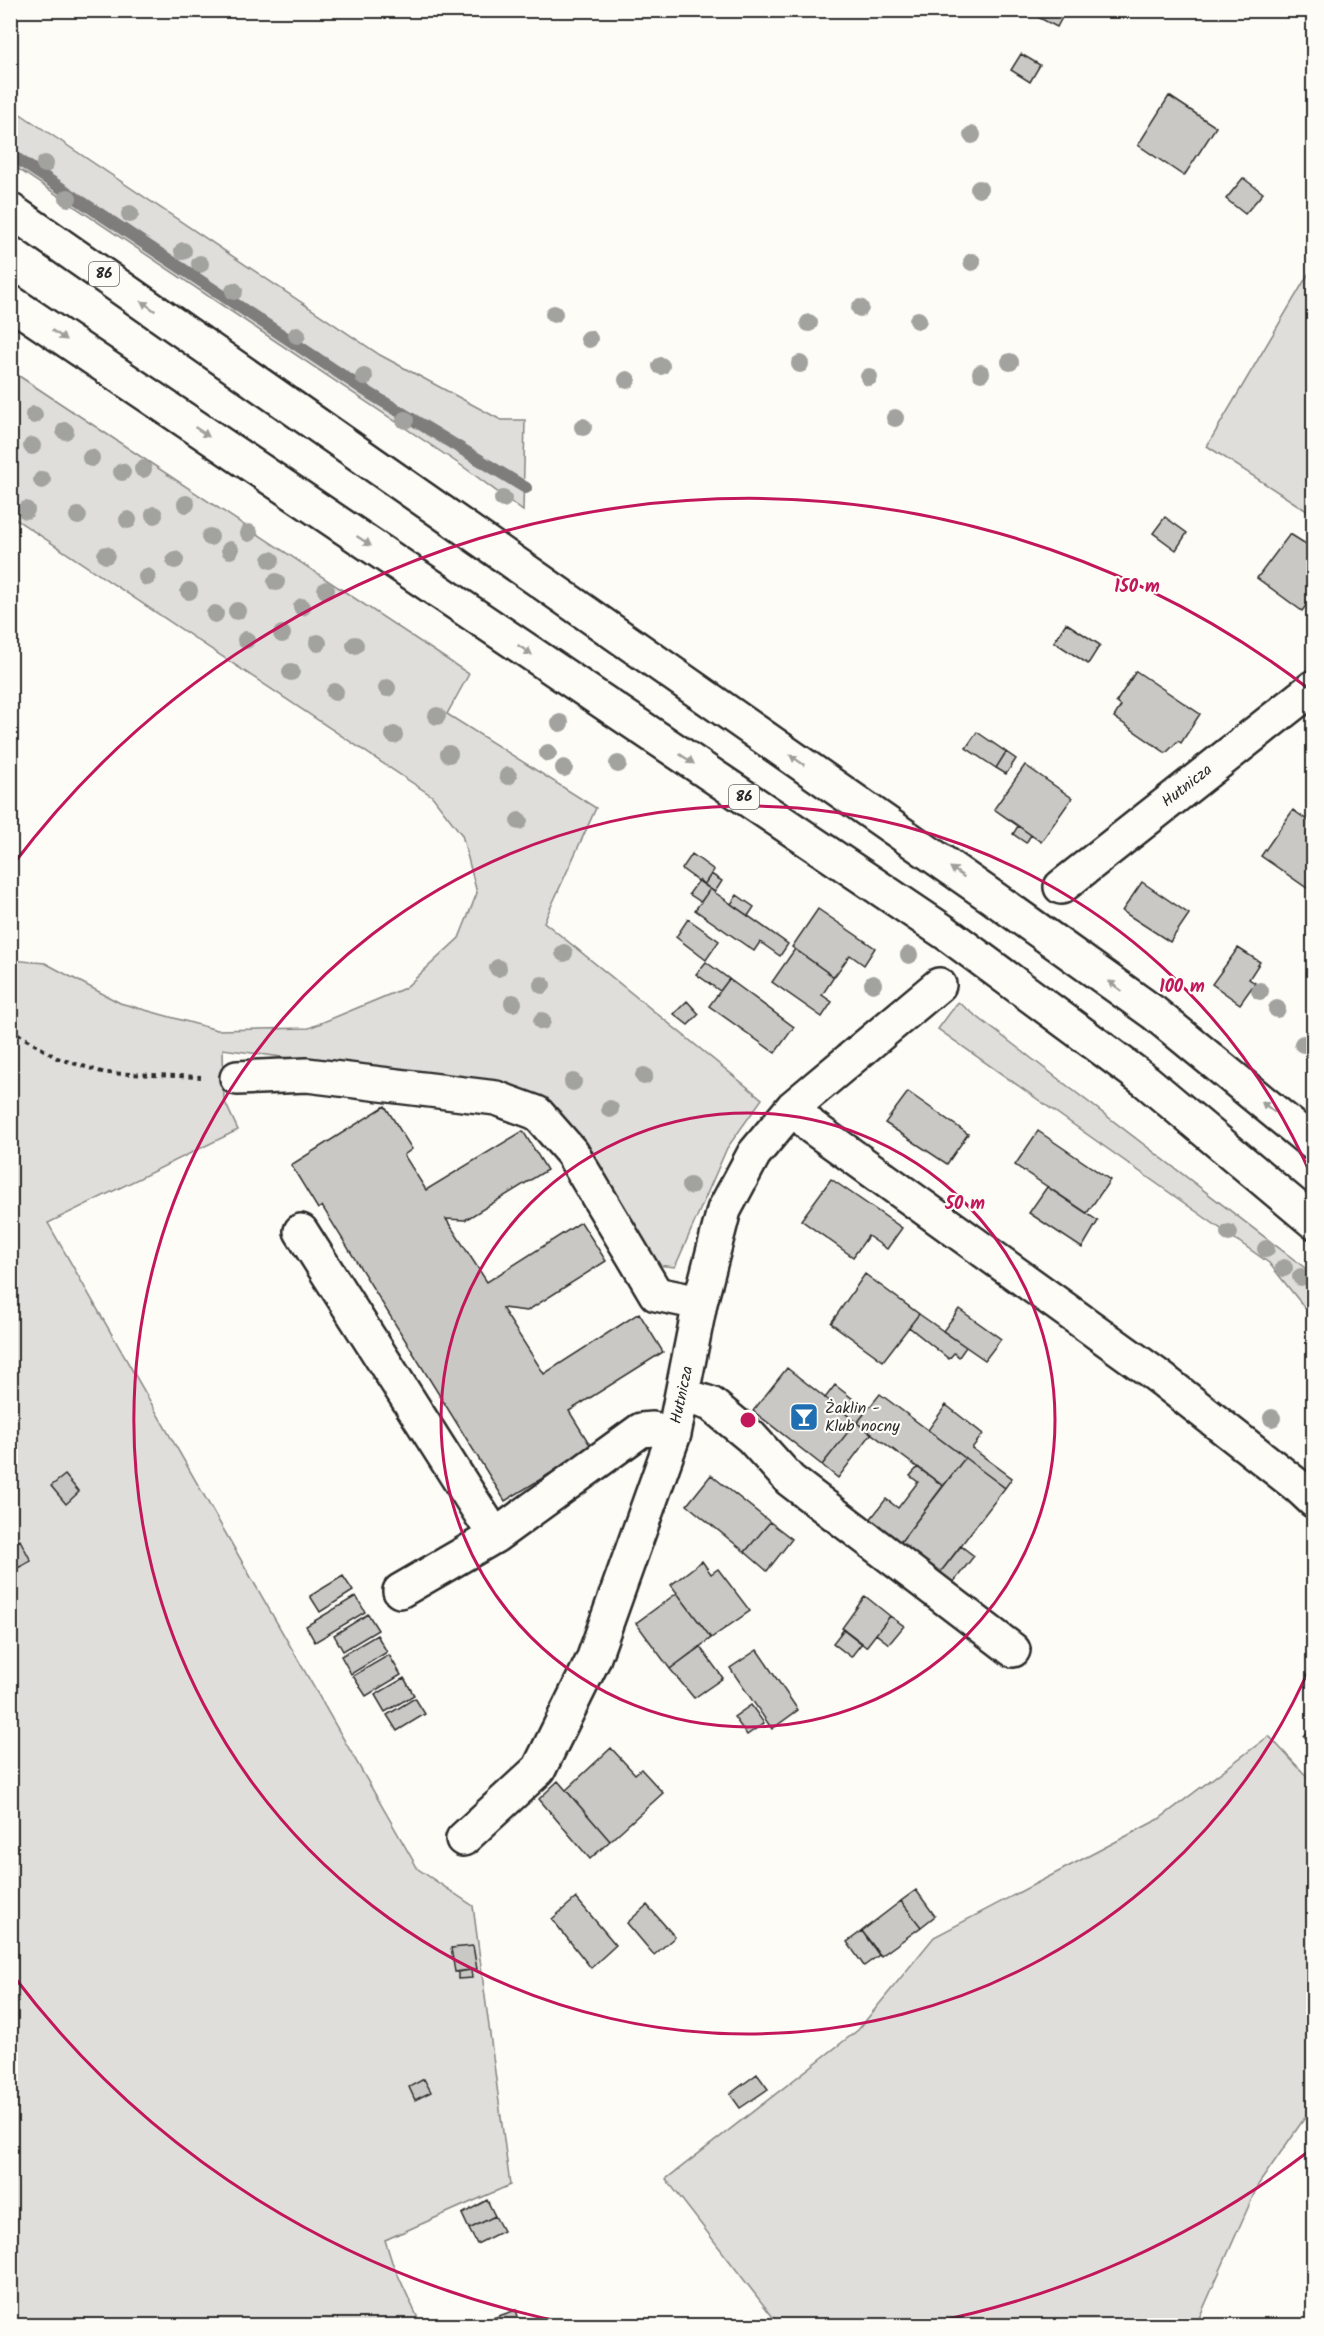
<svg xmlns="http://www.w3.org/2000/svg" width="1324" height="2336" font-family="Kalam,sans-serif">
	<rect width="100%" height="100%" fill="#fdfcf7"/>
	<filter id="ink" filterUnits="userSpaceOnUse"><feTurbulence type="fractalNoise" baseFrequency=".0167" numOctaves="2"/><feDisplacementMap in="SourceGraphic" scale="12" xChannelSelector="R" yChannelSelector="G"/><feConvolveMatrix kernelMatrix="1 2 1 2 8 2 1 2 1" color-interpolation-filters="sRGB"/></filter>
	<g filter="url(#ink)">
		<path fill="#dfdeda" stroke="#858482" stroke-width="1.5" d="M10 107 380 355 501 420H525L523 511 465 468 11 164Z
			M1313 266V515L1207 446Z
			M10 370 469 674 447 714 596 808 544 922 762 1099 727 1148 675 1267 648 1264 560 1111 524 1090 223 1049 224 1100 238 1130 48 1223 418 1869 473 1906 510 2185 385 2240 392 2262 421 2325H11V960L45 963 120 1003 217 1030 309 1028 405 988 459 938 477 893 462 835 432 796 11 516Z
			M958 1002 1313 1274V1318L1269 1263 938 1029Z
			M1269 1736 1313 1783V2106L1258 2185 1196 2325H779L666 2179 858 2030 934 1937 1159 1819Z"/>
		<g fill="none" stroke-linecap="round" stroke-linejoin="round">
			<path stroke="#7e7d7b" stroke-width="12" d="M10 154 369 393 526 488"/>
		</g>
		<path fill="#c9c8c4" stroke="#2b2b2b" stroke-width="1.5" d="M1029 10H1066L1057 27 1028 12Z
			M1021 54 1040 65 1030 82 1011 70Z
			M1169 96 1216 127 1184 176 1138 145Z
			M1243 178 1263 193 1245 214 1226 199Z
			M1165 517 1187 533 1176 550 1153 533Z
			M1290 534 1314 549V595L1302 611 1257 578Z
			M1066 623 1100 645 1088 664 1054 642Z
			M1136 671 1200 714 1181 743 1178 741 1166 753 1114 717 1121 706 1116 702Z
			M977 732 1006 752 996 768 966 748Z
			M1006 752 1016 759 1006 774 996 768Z
			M1025 765 1072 798 1041 842 994 809Z
			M1293 810 1314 825V893L1261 856Z
			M1018 826 1031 835 1026 843 1013 834Z
			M692 854 714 870 704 885 682 869Z
			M711 874 722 881 715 892 704 885Z
			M699 880 710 889 701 902 689 894Z
			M1142 882 1189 914 1170 942 1122 911Z
			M710 889 788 944 780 956 760 942 754 951 695 910Z
			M737 895 754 907 748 916 731 904Z
			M818 909 875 948 864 965 850 955 834 977 792 947Z
			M688 919 719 941 706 960 676 937Z
			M1238 948 1260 962 1249 979 1255 983 1240 1004 1212 984Z
			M795 949 834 977 822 995 832 1002 822 1017 772 982Z
			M706 962 729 979 720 991 696 974Z
			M729 979 794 1027 775 1053 709 1006Z
			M687 1001 699 1014 688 1025 674 1014Z
			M908 1092 968 1134 947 1164 885 1123Z
			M385 1106 412 1149 404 1155 426 1190 523 1131 547 1170 465 1220 446 1219 487 1282 581 1222 606 1261 527 1311 502 1308 544 1374 639 1313 663 1352 569 1411 592 1448 505 1501 322 1206 318 1209 291 1165Z
			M1038 1131 1110 1180 1087 1213 1015 1165Z
			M831 1179 902 1228 887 1249 868 1236 853 1257 801 1220Z
			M1047 1187 1098 1221 1082 1248 1029 1213Z
			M865 1274 919 1314 883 1361 831 1323Z
			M959 1309 1001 1339 985 1360 943 1331Z
			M919 1314 966 1347 959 1357 954 1353 949 1359 909 1327Z
			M787 1368 856 1422 822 1465 753 1411Z
			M835 1385 867 1410 857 1423 872 1433 838 1478 822 1465 856 1422 825 1398Z
			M880 1394 965 1458 943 1486 857 1423Z
			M946 1405 983 1434 972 1448 1012 1478 1005 1488 928 1430Z
			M965 1458 1005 1488 939 1574 899 1544Z
			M918 1467 943 1486 899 1544 869 1521 886 1499 898 1508 918 1482 910 1476Z
			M65 1475 79 1492 66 1504 51 1486Z
			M711 1475 770 1522 745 1552 687 1505Z
			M770 1522 792 1539 767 1571 745 1552Z
			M20 1540 31 1561 16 1569 10 1559V1545Z
			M961 1546 974 1556 952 1584 939 1574Z
			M702 1561 711 1574 718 1569 750 1611 711 1638 671 1585Z
			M343 1576 353 1591 320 1612 310 1596Z
			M677 1593 711 1638 670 1669 636 1623Z
			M356 1596 365 1612 315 1642 306 1626Z
			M865 1596 890 1616 866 1647 842 1628Z
			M368 1614 378 1630 343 1651 334 1635Z
			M890 1616 904 1626 889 1644 876 1634Z
			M844 1629 862 1643 851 1657 833 1643Z
			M377 1635 387 1652 351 1674 341 1656Z
			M700 1647 723 1678 694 1698 670 1669Z
			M757 1650 798 1710 772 1729 730 1668Z
			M389 1655 401 1675 366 1696 353 1676Z
			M404 1678 414 1695 385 1712 375 1695Z
			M415 1698 425 1714 397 1731 387 1715Z
			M751 1705 764 1723 747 1735 734 1717Z
			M1314 1726V1746L1304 1736Z
			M611 1748 635 1774 641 1769 663 1793 610 1841 566 1790Z
			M558 1781 610 1841 590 1859 539 1799Z
			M916 1890 935 1916 921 1927 901 1901Z
			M576 1898 616 1945 591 1968 552 1919Z
			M901 1901 921 1927 881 1956 862 1931Z
			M647 1905 675 1937 654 1955 627 1923Z
			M862 1931 879 1955 864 1966 847 1942Z
			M473 1946 477 1969 455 1972 451 1948Z
			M471 1970 472 1978 458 1979V1972Z
			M757 2074 768 2089 740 2108 730 2094Z
			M424 2079 431 2092 415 2100 409 2087Z
			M487 2200 495 2216 469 2229 462 2214Z
			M495 2216 503 2231 477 2244 469 2229Z
			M516 2310 521 2326H492L490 2319Z
			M490 2319 492 2326H478V2323Z"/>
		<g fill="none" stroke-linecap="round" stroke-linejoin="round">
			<g stroke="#2b2b2b" stroke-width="38">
				<path id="minor" d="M1061 887 1314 687
					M237 1078 307 1075 496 1098 537 1113 572 1153 656 1294 700 1303
					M793 1107 812 1127 1159 1377 1299 1487 1314 1501
					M301 1231 495 1536 641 1430 653 1429 674 1434
					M683 1395 711 1404 751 1437 790 1480 1013 1650
					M400 1591 495 1536
					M463 1839 539 1769 593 1660 674 1434 700 1303 724 1210 754 1154 793 1107 939 985"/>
			</g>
			<g stroke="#2b2b2b" stroke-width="38">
				<path id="major" d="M10 210 992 897 1154 1013 1314 1144
					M10 302 946 933 1146 1081 1314 1222"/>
			</g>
			<path stroke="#2b2b2b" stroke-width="4" stroke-dasharray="4.5 4.5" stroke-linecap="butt" d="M10 1029 57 1058 105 1073 201 1077"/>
			<use href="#minor" stroke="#fdfcf7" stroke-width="33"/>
			<use href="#major" stroke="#fdfcf7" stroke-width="33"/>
		</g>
		<g fill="#a2a29f">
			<circle cx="972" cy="135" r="9"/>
			<circle cx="45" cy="164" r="9"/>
			<circle cx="979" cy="189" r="9"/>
			<circle cx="68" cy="198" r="9"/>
			<circle cx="130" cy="214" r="9"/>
			<circle cx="183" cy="251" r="9"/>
			<circle cx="972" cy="262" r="9"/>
			<circle cx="200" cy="264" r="9"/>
			<circle cx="234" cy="291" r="9"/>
			<circle cx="860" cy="308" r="9"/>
			<circle cx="554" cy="314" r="9"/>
			<circle cx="918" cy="320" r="9"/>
			<circle cx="809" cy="323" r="9"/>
			<circle cx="297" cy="335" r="9"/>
			<circle cx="589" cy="339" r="9"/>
			<circle cx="1010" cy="362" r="9"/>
			<circle cx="800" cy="364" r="9"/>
			<circle cx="661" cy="366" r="9"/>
			<circle cx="981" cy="373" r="9"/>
			<circle cx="364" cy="377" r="9"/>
			<circle cx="869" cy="377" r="9"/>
			<circle cx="627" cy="380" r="9"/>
			<circle cx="34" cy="415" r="9"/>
			<circle cx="895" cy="418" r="9"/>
			<circle cx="405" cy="420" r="9"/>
			<circle cx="583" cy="427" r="9"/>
			<circle cx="65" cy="431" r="9"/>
			<circle cx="32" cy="446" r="9"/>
			<circle cx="91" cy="458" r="9"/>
			<circle cx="143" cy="469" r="9"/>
			<circle cx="122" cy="472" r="9"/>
			<circle cx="42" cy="480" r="9"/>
			<circle cx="503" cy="499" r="9"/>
			<circle cx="186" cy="504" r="9"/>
			<circle cx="26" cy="510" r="9"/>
			<circle cx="154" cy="515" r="9"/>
			<circle cx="78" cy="516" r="9"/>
			<circle cx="128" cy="520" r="9"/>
			<circle cx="249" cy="533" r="9"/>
			<circle cx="210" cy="537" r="9"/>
			<circle cx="230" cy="550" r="9"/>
			<circle cx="106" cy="555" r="9"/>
			<circle cx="175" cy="560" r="9"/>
			<circle cx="271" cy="560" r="9"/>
			<circle cx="147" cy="577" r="9"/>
			<circle cx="276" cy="582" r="9"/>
			<circle cx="326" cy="590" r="9"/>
			<circle cx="189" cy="591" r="9"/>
			<circle cx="302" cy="607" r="9"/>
			<circle cx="237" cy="611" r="9"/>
			<circle cx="215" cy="614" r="9"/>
			<circle cx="282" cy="634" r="9"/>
			<circle cx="246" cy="640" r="9"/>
			<circle cx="318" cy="643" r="9"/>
			<circle cx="355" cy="645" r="9"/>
			<circle cx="291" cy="672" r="9"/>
			<circle cx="387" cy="688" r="9"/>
			<circle cx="335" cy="692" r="9"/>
			<circle cx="437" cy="716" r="9"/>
			<circle cx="560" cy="723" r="9"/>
			<circle cx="394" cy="735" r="9"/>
			<circle cx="548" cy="753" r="9"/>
			<circle cx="449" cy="754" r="9"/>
			<circle cx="618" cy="764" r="9"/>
			<circle cx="564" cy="768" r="9"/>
			<circle cx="508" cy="776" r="9"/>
			<circle cx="519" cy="821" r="9"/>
			<circle cx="564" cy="953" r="9"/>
			<circle cx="909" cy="955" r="9"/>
			<circle cx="498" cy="968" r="9"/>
			<circle cx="873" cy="984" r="9"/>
			<circle cx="542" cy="985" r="9"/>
			<circle cx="1260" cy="991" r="9"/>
			<circle cx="513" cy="1003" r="9"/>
			<circle cx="1277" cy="1009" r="9"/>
			<circle cx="542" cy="1021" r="9"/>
			<circle cx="1303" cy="1044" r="9"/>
			<circle cx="644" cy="1076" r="9"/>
			<circle cx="573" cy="1082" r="9"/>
			<circle cx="610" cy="1109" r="9"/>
			<circle cx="690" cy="1186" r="9"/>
			<circle cx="1229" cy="1233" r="9"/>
			<circle cx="1266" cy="1249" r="9"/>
			<circle cx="1284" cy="1268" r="9"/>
			<circle cx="1301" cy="1277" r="9"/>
			<circle cx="1272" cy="1418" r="9"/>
		</g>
		<defs><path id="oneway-solid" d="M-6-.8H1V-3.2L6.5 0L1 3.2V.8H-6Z" transform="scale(1.5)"/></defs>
		<g fill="#9e9e9b">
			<use href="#oneway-solid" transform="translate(148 306) rotate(-145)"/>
			<use href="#oneway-solid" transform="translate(59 335) rotate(34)"/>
			<use href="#oneway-solid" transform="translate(202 432) rotate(34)"/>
			<use href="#oneway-solid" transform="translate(364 541) rotate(34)"/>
			<use href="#oneway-solid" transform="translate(525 650) rotate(34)"/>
			<use href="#oneway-solid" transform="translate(687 759) rotate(34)"/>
			<use href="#oneway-solid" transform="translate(797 760) rotate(-145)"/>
			<use href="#oneway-solid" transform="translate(957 872) rotate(-145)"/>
			<use href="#oneway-solid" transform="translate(1115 986) rotate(-144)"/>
			<use href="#oneway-solid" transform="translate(1268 1107) rotate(-141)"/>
		</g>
	</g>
	<g fill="none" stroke="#c2185b" stroke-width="3">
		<circle cx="748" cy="1420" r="307"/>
		<path d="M1313 1660A614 614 0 1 1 1313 1180"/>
		<path d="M1309 2151A921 921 0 0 1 924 2324M572 2324A921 921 0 0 1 12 1974M12 866A921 921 0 0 1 1309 689"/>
	</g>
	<defs>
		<g id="bar-square" transform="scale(1.5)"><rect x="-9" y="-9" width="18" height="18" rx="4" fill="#1f6fb2" stroke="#fdfcf7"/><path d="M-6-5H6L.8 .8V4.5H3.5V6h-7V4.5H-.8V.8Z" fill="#fff"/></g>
	</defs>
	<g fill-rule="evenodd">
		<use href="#bar-square" x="804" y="1417"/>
	</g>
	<g text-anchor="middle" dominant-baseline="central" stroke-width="4.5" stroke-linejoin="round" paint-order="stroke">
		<g fill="#fdfcf7" stroke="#6a6a68" stroke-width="1.5">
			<rect x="89" y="262" width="30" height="24" rx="4.5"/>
			<rect x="729" y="785" width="30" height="24" rx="4.5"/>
		</g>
		<g font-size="15" font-weight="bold" fill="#2b2b2b">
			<text x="104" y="274">86</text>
			<text x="744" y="797">86</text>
		</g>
		<g font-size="16" fill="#2b2b2b" stroke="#fdfcf7">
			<text transform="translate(1187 786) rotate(-38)">Hutnicza</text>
			<text transform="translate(682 1395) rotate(-78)">Hutnicza</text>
		</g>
		<g font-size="16" fill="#2b2b2b" stroke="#fdfcf7" text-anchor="start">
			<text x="825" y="1408">Żaklin -<tspan x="825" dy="18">Klub nocny</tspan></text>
		</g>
	</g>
	<circle cx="748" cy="1420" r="9" fill="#c2185b" stroke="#fdfcf7" stroke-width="3"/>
	<g font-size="18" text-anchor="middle" font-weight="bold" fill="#c2185b" stroke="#fdfcf7" stroke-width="4.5" stroke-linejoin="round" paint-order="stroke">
		<text x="1137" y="592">150 m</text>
		<text x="1182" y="992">100 m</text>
		<text x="965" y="1209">50 m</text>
	</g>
	<rect width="1324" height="2336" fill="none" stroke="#fdfcf7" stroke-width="36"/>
	<rect x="18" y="18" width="1288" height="2300" fill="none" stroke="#2b2b2b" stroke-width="2" filter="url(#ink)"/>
</svg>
